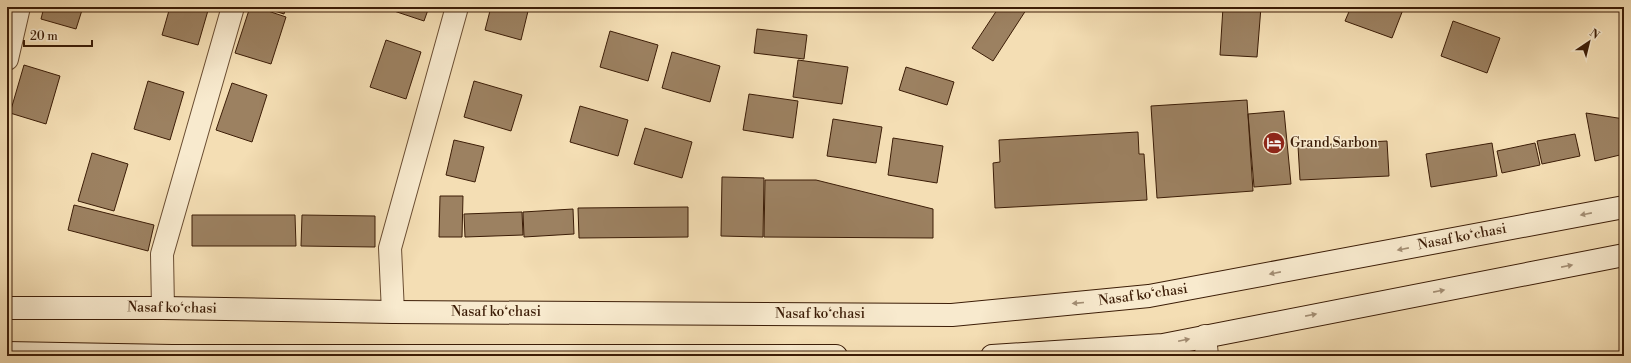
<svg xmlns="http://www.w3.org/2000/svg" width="1631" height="363" font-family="'Libre Bodoni',serif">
	<rect width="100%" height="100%" fill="#f4deb4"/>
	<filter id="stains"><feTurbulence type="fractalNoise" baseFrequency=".005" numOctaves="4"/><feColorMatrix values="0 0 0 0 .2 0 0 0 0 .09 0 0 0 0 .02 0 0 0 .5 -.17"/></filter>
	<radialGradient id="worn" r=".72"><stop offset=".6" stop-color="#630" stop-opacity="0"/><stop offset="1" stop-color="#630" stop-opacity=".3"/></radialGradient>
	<path fill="#9c8161" stroke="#3c1d07" d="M44 7H83L76 29 41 19Z
		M170 7H209L198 45 162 35Z
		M250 7H256L286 17 271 64 235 53Z
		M262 7H286L284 14Z
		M389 7H429L424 21 388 9Z
		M491 7H529L521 40 485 30Z
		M999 7H1028L993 61 972 48Z
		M1223 7H1261L1257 57 1220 55Z
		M1351 7H1404L1392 38 1345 21Z
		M1453 21 1500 38 1487 73 1441 56Z
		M757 29 807 35 804 59 754 53Z
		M610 31 658 45 648 81 600 67Z
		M386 40 421 52 406 99 370 87Z
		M672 52 720 66 710 102 662 88Z
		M798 60 848 67 842 104 793 97Z
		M24 65 60 76 46 124 10 113Z
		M906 67 954 82 947 105 899 90Z
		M148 81 184 92 170 140 134 129Z
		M474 81 522 95 511 131 464 117Z
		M232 83 267 95 252 142 216 130Z
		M749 94 798 101 793 138 743 130Z
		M1247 100 1253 191 1157 198 1151 106Z
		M580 106 628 120 618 156 570 142Z
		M1284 111 1291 184 1254 187 1248 114Z
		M1586 113 1624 119V154L1595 161Z
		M833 119 882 127 876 163 827 156Z
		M645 128 692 142 682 178 634 164Z
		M1138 132 1139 154H1144L1147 200 995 208 993 163 1000 162 999 140Z
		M1575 134 1580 156 1542 164 1537 141Z
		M893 138 943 146 937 183 888 175Z
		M454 140 484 147 475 182 446 175Z
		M1387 141 1389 176 1300 180 1298 146Z
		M1492 143 1497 176 1431 187 1426 154Z
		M1535 143 1540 165 1502 173 1497 151Z
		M92 153 128 164 114 211 78 201Z
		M722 177 764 178 763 237 721 236Z
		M765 180H816L933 209V238L764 237Z
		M440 196H463L462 237H439Z
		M74 205 154 225 148 251 68 230Z
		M688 207V237L579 238 578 208Z
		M573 209 574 234 524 237 523 212Z
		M522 212 523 235 465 237 464 214Z
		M192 215H295L296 246H192Z
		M302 215 375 216V247L301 246Z"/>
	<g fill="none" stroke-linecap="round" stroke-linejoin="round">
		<g stroke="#6a4d32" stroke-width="24">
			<path id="street" d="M7 59 19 7
				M163 308 162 254 233 7
				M393 312 390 248 457 7
				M1205 336 1207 356"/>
		</g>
		<g stroke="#3c1d07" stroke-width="24">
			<path id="secondary" d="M7 308H163L393 312 952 315 1149 296 1624 207
				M7 353 172 356H836
				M992 356 1163 345 1624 255"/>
		</g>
		<use href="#street" stroke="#f8eace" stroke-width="22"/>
		<use href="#secondary" stroke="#f8eace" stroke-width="22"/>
	</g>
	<defs><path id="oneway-solid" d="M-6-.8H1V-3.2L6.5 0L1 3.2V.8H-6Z"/></defs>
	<g fill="#a38e74">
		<use href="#oneway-solid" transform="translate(1586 214) rotate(169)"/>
		<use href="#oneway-solid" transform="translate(1403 249) rotate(169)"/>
		<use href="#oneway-solid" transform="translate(1567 266) rotate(-11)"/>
		<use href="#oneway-solid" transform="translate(1275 273) rotate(169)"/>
		<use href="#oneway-solid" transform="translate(1439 291) rotate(-11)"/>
		<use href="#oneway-solid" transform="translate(1078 303) rotate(175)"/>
		<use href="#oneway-solid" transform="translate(1311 315) rotate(-11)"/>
		<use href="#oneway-solid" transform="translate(1184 340) rotate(-12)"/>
	</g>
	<defs>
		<g id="hotel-disc" transform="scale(1.15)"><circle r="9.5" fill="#8f2418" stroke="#f8eace"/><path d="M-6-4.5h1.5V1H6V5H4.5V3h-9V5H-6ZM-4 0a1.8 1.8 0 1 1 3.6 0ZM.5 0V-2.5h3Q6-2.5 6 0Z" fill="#fff"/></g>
	</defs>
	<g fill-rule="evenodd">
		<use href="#hotel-disc" x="1274" y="143"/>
	</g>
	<g text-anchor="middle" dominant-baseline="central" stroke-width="3" stroke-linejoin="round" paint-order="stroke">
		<g font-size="14" fill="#3c1d07" stroke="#f8eace" text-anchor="start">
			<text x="1290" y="143">Grand Sarbon</text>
		</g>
		<g font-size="14" fill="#3c1d07" stroke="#f8eace">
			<text transform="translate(1462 237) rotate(-11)">Nasaf ko‘chasi</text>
			<text transform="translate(1143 295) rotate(-8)">Nasaf ko‘chasi</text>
			<text transform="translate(172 308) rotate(1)">Nasaf ko‘chasi</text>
			<text x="496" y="312">Nasaf ko‘chasi</text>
			<text x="820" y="314">Nasaf ko‘chasi</text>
		</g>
	</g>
	<rect width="1631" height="363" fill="none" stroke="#f4deb4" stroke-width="24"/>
	<rect x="8" y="8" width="1615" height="347" fill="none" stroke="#3c1d07" stroke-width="2"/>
	<rect x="12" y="12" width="1607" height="339" fill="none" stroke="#3c1d07"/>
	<g transform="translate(1589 42) rotate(35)" stroke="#f8eace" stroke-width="3" paint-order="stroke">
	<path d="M0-3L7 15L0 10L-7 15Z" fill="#3c1d07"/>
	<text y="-6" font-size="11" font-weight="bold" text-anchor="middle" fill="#3c1d07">N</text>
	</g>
	<path d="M24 40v6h68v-6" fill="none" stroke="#3c1d07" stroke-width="2"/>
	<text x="30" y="40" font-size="12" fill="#3c1d07" stroke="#f8eace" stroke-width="3" paint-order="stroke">20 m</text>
	<rect width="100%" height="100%" filter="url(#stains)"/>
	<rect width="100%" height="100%" fill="url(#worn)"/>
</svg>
